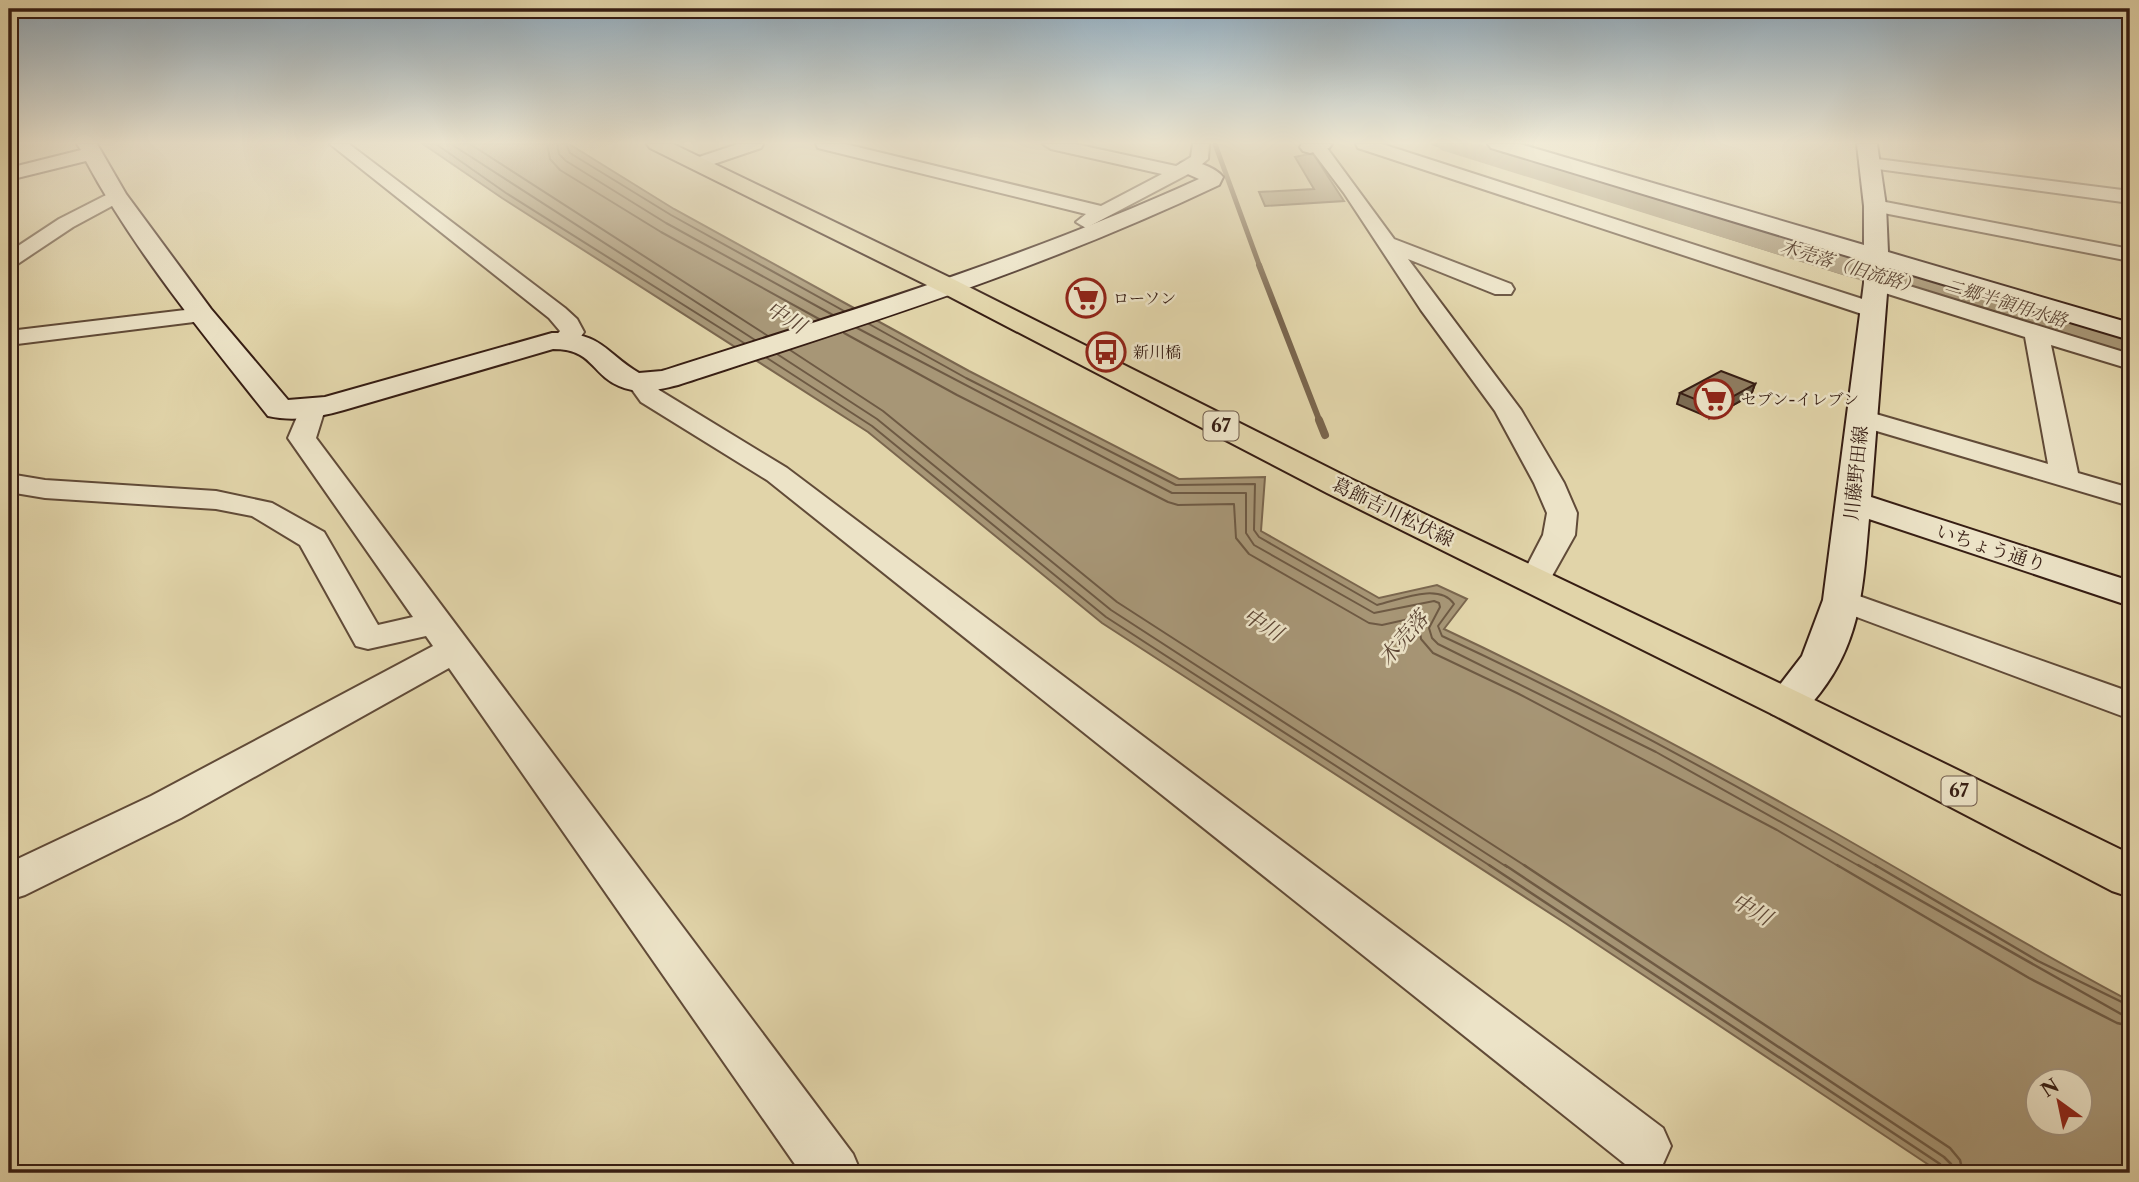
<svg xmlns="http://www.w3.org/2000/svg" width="2139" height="1182" font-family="'Libre Caslon Text','Noto Serif JP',serif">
	<rect width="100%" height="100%" fill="#e1d4a9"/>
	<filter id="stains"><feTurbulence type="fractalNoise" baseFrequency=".00286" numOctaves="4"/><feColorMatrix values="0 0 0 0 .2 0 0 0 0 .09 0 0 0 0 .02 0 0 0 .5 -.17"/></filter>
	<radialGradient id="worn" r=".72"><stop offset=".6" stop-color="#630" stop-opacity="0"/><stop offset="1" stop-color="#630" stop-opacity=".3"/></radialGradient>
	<path fill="#c4b590" stroke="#7d6952" stroke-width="2" d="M1431 144H1471L1851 260 1846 275Z"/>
	<path fill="#a79676" stroke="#7a664e" stroke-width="2" fill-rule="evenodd" d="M423 144H569L674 209 843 302 969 371 1179 479 1265 477 1261 531 1379 598 1437 585 1467 599 1444 629C1561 684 1676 744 1789 807 1904 870 2014 940 2130 1001V1173H1941L1565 923 1102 623 868 432 502 198ZM2038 1080H2080V1122H2038Z
		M1494 148 1844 254 1842 256 1491 149Z
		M1309 154 1314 155 1344 201 1265 206 1259 192 1314 189 1295 157Z
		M1910 274 2130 339V342L1905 275Z"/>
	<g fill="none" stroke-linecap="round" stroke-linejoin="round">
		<path stroke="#6e5a44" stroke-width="2" d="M436 144 506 193 744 343
			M451 144 755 340
			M470 144 768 336
			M547 144 550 159 560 170 661 232 819 319
			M557 144 559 154 566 161 666 223 833 315
			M566 144 570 153 671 215 844 311
			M869 324 966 378 1176 485 1255 484 1254 530 1259 537 1377 605C1399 600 1439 582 1454 604L1438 626 1442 636C1591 705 1736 784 1878 867
			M857 328 1172 493H1246V533L1254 545 1374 613 1434 601 1439 603 1440 607 1429 628 1432 638 1438 644 1656 752 1861 867
			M844 333 957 395 1168 502 1178 505 1234 504 1236 538 1249 554 1369 623 1382 625 1418 617 1421 639 1433 653 1517 693 1777 830 1840 867
			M790 350 883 411 1117 602 1527 867
			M777 354 877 419 1111 610 1507 867
			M767 358 872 426 1106 617 1492 867"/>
		<path stroke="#6e5a44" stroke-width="2.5" d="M1489 865 1940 1164 1943 1173
			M1505 865 1944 1157 1951 1164 1952 1173
			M1524 865 1950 1148 1960 1160 1963 1173
			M1837 865 2029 978 2117 1023 2130 1026
			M1858 865 2121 1014 2130 1015
			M1875 865 2038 961 2130 1006"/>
		<path stroke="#7a664e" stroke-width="5" d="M1215 144 1260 267"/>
		<path stroke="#7a664e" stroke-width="6" d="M1259 265 1320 422"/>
		<path stroke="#7a664e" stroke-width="8" d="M1319 420 1325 435"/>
		<path fill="#a79676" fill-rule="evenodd" d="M1437 144H1479L2130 340V364L1441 150Z"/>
		<g stroke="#614b38" stroke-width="4">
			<path id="street" d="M330 144H349L565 308 577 319 584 332C576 344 569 350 555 346L551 341 560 331 549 318Z
				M738 144H763L761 148 702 168 696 169 687 164 690 160Z
				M816 144H845L1101 206 1162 174 1051 149 1043 144H1075L1176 166 1191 157 1193 144H1209L1208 159 1194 171 1086 228 1076 222 1086 214 818 148Z
				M1307 144H1324L1394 239 1511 284 1514 289 1511 294H1495L1408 259 1521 410 1564 483 1577 513 1575 535 1552 576 1542 586 1530 589 1518 586 1514 579 1528 564 1543 535 1547 513 1534 483 1495 411 1421 310 1344 193Z
				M1356 144H1382L1881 305 1884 310 1881 315H1865L1358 148Z
				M1869 158 2130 191V203L1863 167 1860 163 1863 159Z
				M116 190 123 192 125 196 123 200 73 227 16 265 9 267V252L59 219Z
				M1875 200 2130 249V261L1868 210 1865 206Z
				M1877 276 2130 354V369L2051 345 2078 473 2130 488V506L1853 424 1849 418 1853 412 1862 410 2048 464 2025 337 1869 288 1866 283 1869 278Z
				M202 308 210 310 214 315 210 320 9 345V331Z
				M641 376 650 379 659 390 787 468 1663 1128 1671 1146 1663 1164 1644 1172 1625 1164 767 480 641 402 628 384 632 379Z
				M312 401 321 403 325 409 316 438 853 1154 861 1173H801L449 668 181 818 25 895 9 900V863L151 796 433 646 426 636 368 649 356 646 300 545 252 516 216 509 45 498 9 492V474L45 480 216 491 272 503 324 532 378 625 413 617 288 438 303 403Z
				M1842 590 2130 692V719L1830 607 1825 600 1830 593Z"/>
		</g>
		<g stroke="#361d13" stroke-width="4">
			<path id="secondary" d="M77 144H97L126 194 211 309 288 400 325 397 552 333C602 332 603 351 639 373L662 371C844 313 1026 258 1199 179L1181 171 1178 167 1181 163C1194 159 1215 167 1223 177L1219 185C1045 268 862 325 678 385 658 390 639 395 619 386 590 373 593 349 553 349L344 410C319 417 294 422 268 416 203 334 135 252 86 161L9 180V168L81 150Z
				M1302 144H1332L1329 148 1310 153 1303 151 1300 147Z
				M1488 144H1520L1864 245V206L1857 144H1877L1886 206 1888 252 2130 323V340L1889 268 1871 497 2130 581V606L1869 519C1863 584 1862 639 1820 693 1804 713 1799 722 1772 714L1765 704 1802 656 1823 600 1864 283V261L1491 148Z"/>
		</g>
		<g stroke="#361d13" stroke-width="4">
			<path id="primary" d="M647 144H673L957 281 1351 479 1802 694 2130 854V897L2112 891 1772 714 1327 493 939 291 650 148Z"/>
		</g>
		<use href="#street" fill="#ece3c7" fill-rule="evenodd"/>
		<use href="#secondary" fill="#ece3c7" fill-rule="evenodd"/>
		<use href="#primary" fill="#e1d4a9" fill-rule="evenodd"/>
	</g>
	<path fill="#7b6b53" stroke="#361d13" stroke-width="2" d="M1755 384 1751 395 1710 418 1677 404 1680 393Z"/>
	<path fill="#645744" stroke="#361d13" stroke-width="2" d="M1755 384 1751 395 1710 418 1714 407Z"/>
	<path fill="#8f7c61" stroke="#361d13" stroke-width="2" d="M1721 371 1755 384 1714 407 1680 393Z"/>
	<linearGradient id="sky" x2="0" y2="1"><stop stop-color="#8ea8ba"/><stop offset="0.46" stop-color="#f2ecd8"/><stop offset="1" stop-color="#f2ecd8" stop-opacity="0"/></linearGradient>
	<rect width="2139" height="310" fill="url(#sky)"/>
	<defs>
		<g id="supermarket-ring" transform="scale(2.0125)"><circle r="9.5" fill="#ece3c7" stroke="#8f2418" stroke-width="1.5"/><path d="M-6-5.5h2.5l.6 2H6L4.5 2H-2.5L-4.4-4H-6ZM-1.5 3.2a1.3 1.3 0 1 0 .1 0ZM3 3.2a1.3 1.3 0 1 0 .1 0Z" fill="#8f2418"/></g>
		<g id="bus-ring" transform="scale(2.0125)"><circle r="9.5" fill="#ece3c7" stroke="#8f2418" stroke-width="1.5"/><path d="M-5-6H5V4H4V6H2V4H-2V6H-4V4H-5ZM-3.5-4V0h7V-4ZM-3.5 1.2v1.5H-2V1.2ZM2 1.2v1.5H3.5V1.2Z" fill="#8f2418"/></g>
	</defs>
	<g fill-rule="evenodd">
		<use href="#supermarket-ring" x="1086" y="298"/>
		<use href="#bus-ring" x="1106" y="352"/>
		<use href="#supermarket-ring" x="1714" y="399"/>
	</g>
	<g text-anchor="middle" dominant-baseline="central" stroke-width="5" stroke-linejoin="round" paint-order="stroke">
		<g font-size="16" fill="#361d13" stroke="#ece3c7" text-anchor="start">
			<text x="1113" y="298">ローソン</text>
			<text x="1133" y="352">新川橋</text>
			<text x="1741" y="399">セブン-イレブン</text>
		</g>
		<g font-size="18" font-style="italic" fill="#5e4736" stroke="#ece3c7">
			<text transform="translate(1850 267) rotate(17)">木売落（旧流路）</text>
			<text transform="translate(2006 303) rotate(17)">二郷半領用水路</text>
		</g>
		<g fill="#ece3c7" stroke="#6d5849" stroke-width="2">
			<rect x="1203.5" y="411.5" width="35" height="29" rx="5"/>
			<rect x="1941.5" y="776.5" width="35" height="29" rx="5"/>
		</g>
		<g font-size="18" font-weight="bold" fill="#361d13">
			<text x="1221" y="426">67</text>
			<text x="1959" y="791">67</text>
		</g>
		<g font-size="19" fill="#361d13" stroke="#ece3c7">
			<text transform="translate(1856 473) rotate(-84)">川藤野田線</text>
			<text transform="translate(1393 512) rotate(26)">葛飾吉川松伏線</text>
			<text transform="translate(1991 548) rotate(18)">いちょう通り</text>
		</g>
		<g font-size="21" font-style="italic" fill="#5e4736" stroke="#ece3c7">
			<text transform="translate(786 317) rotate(31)">中川</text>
			<text transform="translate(1263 624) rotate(32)">中川</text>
			<text transform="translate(1403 638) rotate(-49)">木売落</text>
			<text transform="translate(1752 909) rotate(30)">中川</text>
		</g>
	</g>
	<rect width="2139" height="1182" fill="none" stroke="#e1d4a9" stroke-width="35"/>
	<rect x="10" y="10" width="2118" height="1161" fill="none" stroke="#361d13" stroke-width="3.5"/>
	<rect x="18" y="18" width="2104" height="1147" fill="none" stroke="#361d13" stroke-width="2"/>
	<g transform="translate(2059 1102) rotate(327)"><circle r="33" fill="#ece3c7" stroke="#a3947f" stroke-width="2"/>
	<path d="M0-5L12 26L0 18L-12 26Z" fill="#8f2418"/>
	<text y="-10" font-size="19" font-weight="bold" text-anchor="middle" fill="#361d13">N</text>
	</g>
	<rect width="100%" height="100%" filter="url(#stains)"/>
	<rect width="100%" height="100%" fill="url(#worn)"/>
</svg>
